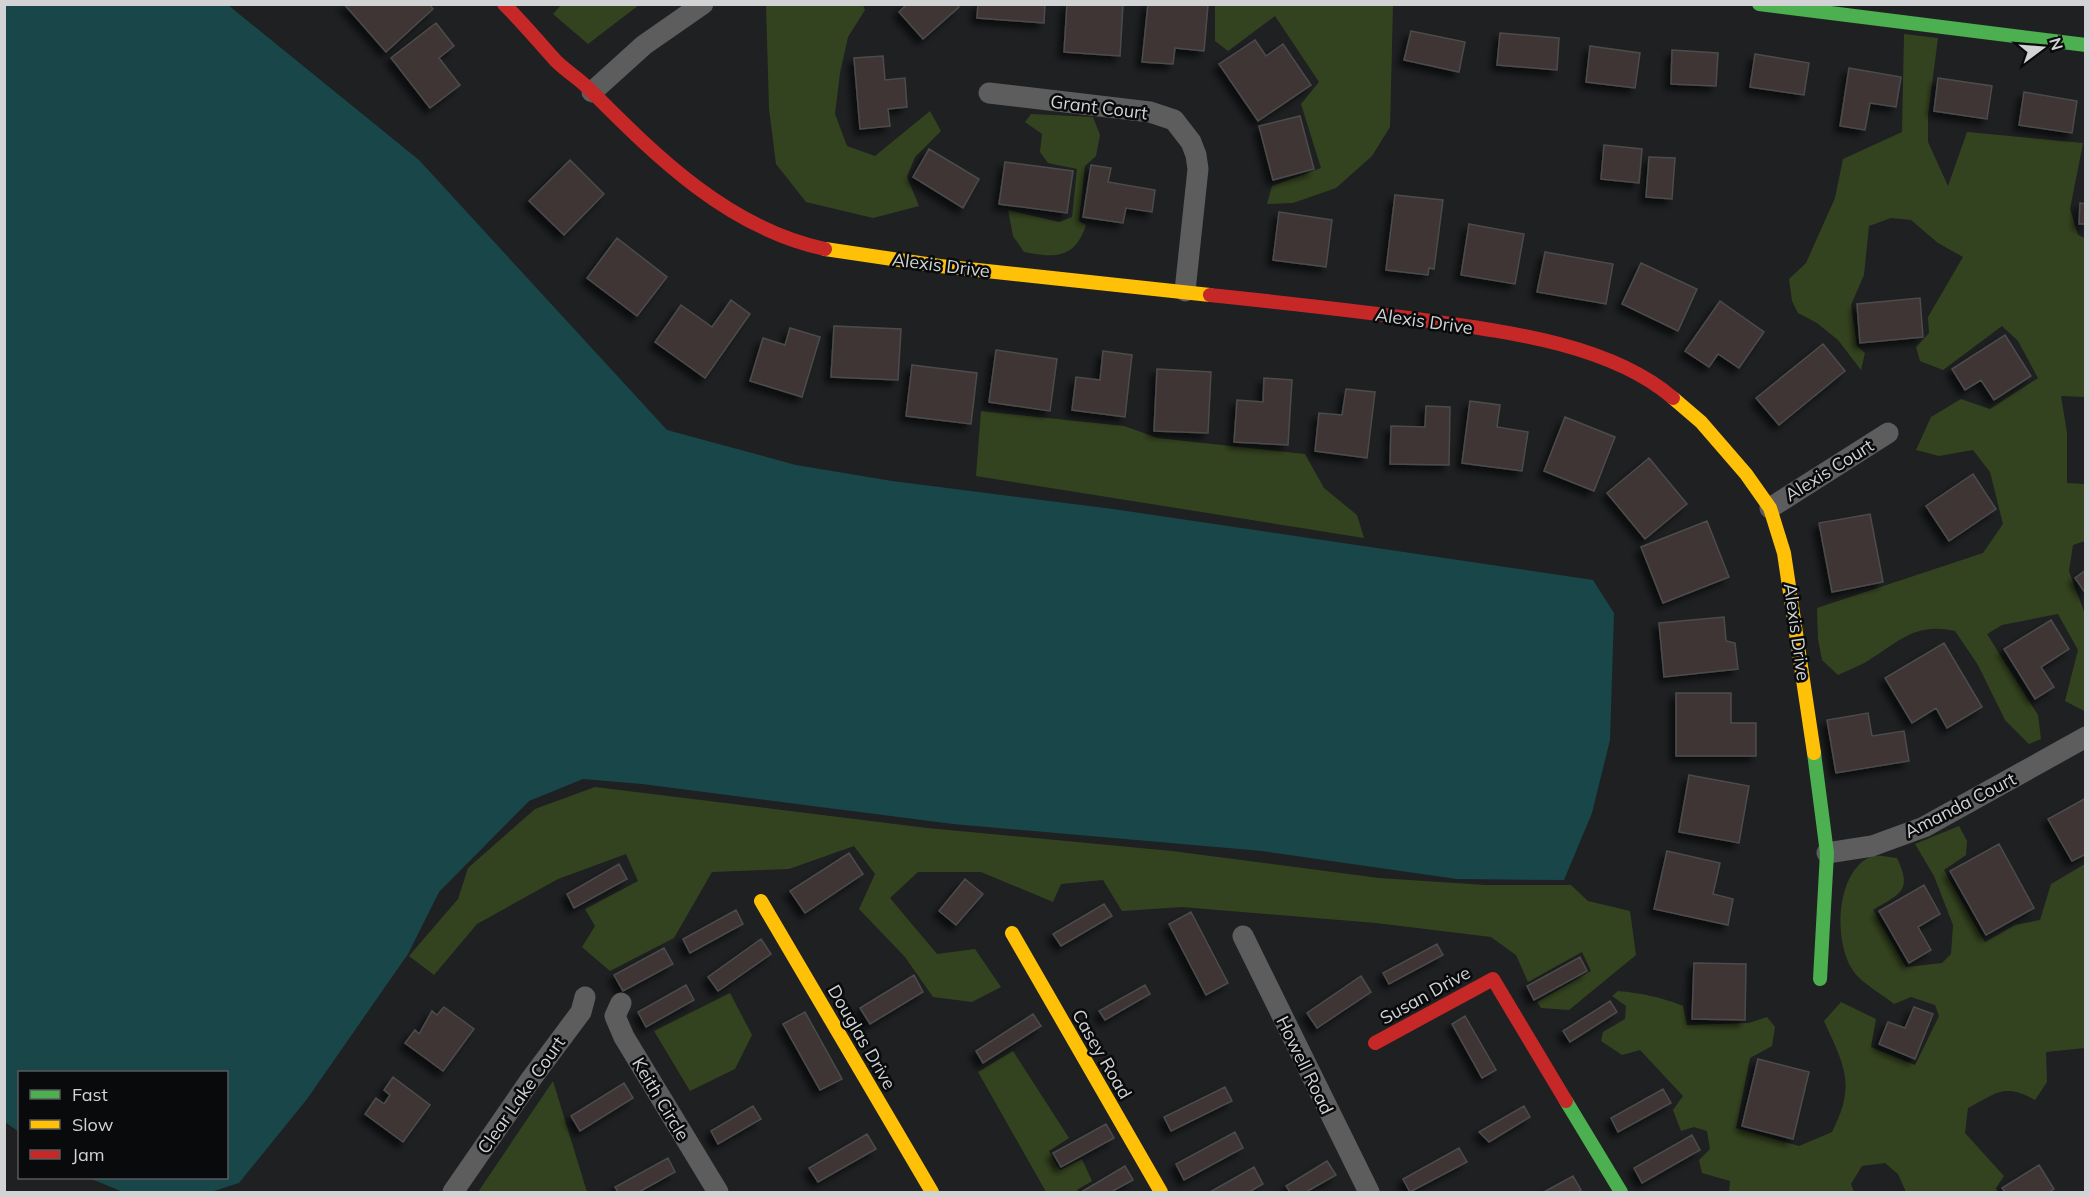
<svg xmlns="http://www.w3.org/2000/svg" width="2090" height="1197" font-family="Mulish,sans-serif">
	<defs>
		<filter id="shadow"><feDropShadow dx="-5.5" dy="5.5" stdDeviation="3" flood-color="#0009"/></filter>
	</defs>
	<rect width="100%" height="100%" fill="#1e2022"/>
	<path fill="#34431f" d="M562 4H639V5L588 44 553 14Z
		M766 5H863L865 10 848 37 840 73 835 114 847 146 875 156 930 111 941 131 915 157 907 177 919 206 873 218 806 202 776 164 769 109Z
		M1215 5H1393L1390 127 1372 156 1336 188 1293 203 1267 204 1272 186 1321 168 1301 104 1319 82 1275 16 1228 51 1215 41Z
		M1904 34 1938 38 1928 115V142L1948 186 1967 132 2083 143 2070 209 2078 235 2085 238V397L2061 396 2067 433V483L2085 484V541L2073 545 2069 571 2085 614 2086 712 2065 701 2078 650 2058 614 2002 625 1987 634 2038 715 2041 739 2029 744 2005 720 1978 665 1955 631C1915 622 1900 641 1869 660 1860 666 1848 670 1838 675L1822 660 1818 639 1817 608 1983 553 2003 524 1990 472 1973 450 1939 456 1916 450 1931 417 1961 399 1990 409 2038 378 2018 341 2002 326 1943 370 1920 361 1916 347 1929 333 1928 317 1963 257 1938 243 1911 220 1891 218 1869 226 1864 275 1851 305 1857 346 1865 353 1861 370 1838 340 1817 323 1798 313 1792 301 1789 279 1806 263 1835 198 1843 159 1902 132Z
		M1031 114 1093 117 1100 135 1096 156 1085 166 1079 221 1086 225C1075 259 1055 258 1024 252L1013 236 1008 210 1059 222 1072 217 1077 169 1048 163 1040 152 1042 134 1025 122Z
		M981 411 1124 426 1158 438 1305 454 1324 488 1357 515 1364 538 976 476Z
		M595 787 927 828 1172 851 1379 878 1485 885H1571L1588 901 1630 911 1636 955 1569 1010 1541 1008 1537 1002 1591 971 1582 952 1528 982 1516 955 1491 937 1376 923 1182 907 1122 911 1103 880 1061 884 1053 902 981 872H918L890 898 937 954 975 949 1001 987 972 1002 933 997 905 957 859 909 875 874 854 846 789 869 712 872 674 938 610 971 582 947 595 926 585 909 638 881 626 854 558 879 477 924 434 975 409 956 458 899 468 868 535 809Z
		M1959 826 1967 841 1966 855 1944 870 1985 942 2015 925 2040 920 2051 884 2085 864V1048L2046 1052 2047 1082 2035 1100C2004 1083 1997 1093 1968 1108L1965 1133 2004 1176 1996 1188 1998 1192H1906L1898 1174 1885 1163 1862 1166 1851 1184 1854 1192H1729L1730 1181 1702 1173 1699 1160 1710 1149 1707 1131 1694 1127 1681 1131 1673 1110 1683 1096 1640 1050 1622 1055 1601 1041 1603 1032 1625 1019 1626 1006 1612 996 1618 991C1641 993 1661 997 1683 1006L1687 1025 1749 1023 1767 1017 1775 1027 1772 1046 1750 1058 1736 1128 1799 1146 1832 1132C1856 1085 1845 1067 1824 1021L1841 1002 1876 1019 1871 1047 1915 1065 1939 1016 1935 1005 1911 997 1894 1004C1882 994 1863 984 1854 972 1833 944 1835 873 1870 857 1877 854 1889 857 1897 858 1912 890 1902 893 1873 910L1906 967 1942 963 1951 954 1953 925 1934 876 1915 844Z
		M730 993 752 1035 735 1069 690 1091 654 1031Z
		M1013 1051 1069 1138 1049 1151 1060 1170 1082 1159 1092 1181 1077 1190 1078 1192H1046L978 1072Z
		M553 1081 587 1192H478Z"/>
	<path fill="#194648" d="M4 5H228L419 160 667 430 796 465 892 481 1113 509 1593 580 1614 613 1610 740 1592 813 1564 880 1457 879 1262 851 953 824 642 784 583 779 529 801 439 892 408 954 307 1099 239 1183 211 1192H123L89 1178H226V1072H20L19 1132 5 1122Z"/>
	<path fill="#3f3534" stroke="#4c4c4c" stroke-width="1.5" filter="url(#shadow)" d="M344 4H429L433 9 386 52Z
		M907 4H957L959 7 923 39 899 12Z
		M978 4H1045L1044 23 977 18Z
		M1067 4H1123L1120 56 1064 52Z
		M1148 4 1208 5 1204 51 1175 48 1173 64 1142 62Z
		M436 23 454 46 439 58 460 85 430 108 391 58Z
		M1411 31 1465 42 1459 72 1404 60Z
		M1500 33 1559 38 1557 70 1497 65Z
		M1255 40 1266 56 1283 44 1311 85 1258 121 1219 64Z
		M1590 46 1640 53 1635 88 1586 82Z
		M1672 50 1718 53 1716 86 1671 84Z
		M1755 54 1809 63 1804 95 1750 87Z
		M883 56 885 80 905 78 907 107 888 109 890 126 860 129 854 58Z
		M1849 68 1901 77 1896 107 1870 103 1865 130 1840 126Z
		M1938 78 1992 86 1987 119 1934 111Z
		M2024 92 2077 101 2072 133 2019 125Z
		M1300 116 1314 169 1273 180 1259 126Z
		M1604 145 1642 149 1639 183 1601 179Z
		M929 149 979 179 963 208 913 177Z
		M1649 157 1675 158 1672 199 1646 197Z
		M570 160 604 194 564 235 529 201Z
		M1005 162 1073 171 1067 213 999 204Z
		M1091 165 1111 168 1108 182 1155 190 1152 212 1126 208 1123 223 1083 217Z
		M1395 195 1443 200 1434 269 1429 268 1428 275 1386 270Z
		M2080 203 2086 204V224H2079Z
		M1279 212 1332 220 1326 267 1273 260Z
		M1469 224 1524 234 1515 284 1461 275Z
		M617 238 667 277 637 316 587 278Z
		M1545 252 1613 264 1606 304 1537 292Z
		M1641 263 1697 289 1678 331 1622 304Z
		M1920 298 1923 337 1860 343 1857 304Z
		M731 300 750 314 705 378 655 342 681 305 712 327Z
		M1720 301 1764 332 1739 368 1718 354 1709 367 1685 351Z
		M834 326 901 329 898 380 831 377Z
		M790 328 820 337 802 397 750 381 763 338 785 345Z
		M2005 335 2031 376 1994 400 1981 380 1965 390 1952 369Z
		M1823 344 1845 371 1779 425 1756 398Z
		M996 350 1057 359 1050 411 989 402Z
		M1103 351 1132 355 1125 417 1072 410 1076 377 1100 380Z
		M912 365 977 373 971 424 906 416Z
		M1157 369 1211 372 1208 433 1154 431Z
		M1264 378 1292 380 1288 445 1234 442 1237 400 1263 402Z
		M1346 389 1375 392 1367 458 1315 451 1319 413 1342 415Z
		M1470 401 1500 405 1497 427 1528 432 1522 471 1462 463Z
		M1426 406 1450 407 1449 465 1390 464 1391 426 1425 427Z
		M1565 417 1615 437 1594 491 1544 471Z
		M1649 458 1687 504 1645 539 1607 493Z
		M1973 474 1996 509 1949 541 1926 506Z
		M1870 514 1883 582 1832 592 1819 523Z
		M1707 521 1729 577 1663 603 1641 547Z
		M2086 570V594L2075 578Z
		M1724 617 1726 641 1735 643 1738 669 1664 677 1659 623Z
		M2051 620 2069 649 2041 667 2054 687 2035 699 2004 649Z
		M1944 643 1982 707 1947 728 1936 708 1912 723 1885 678Z
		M1676 693H1731V723H1756V756H1676Z
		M1868 713 1872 736 1904 731 1909 761 1836 773 1827 720Z
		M1689 775 1749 786 1739 843 1679 832Z
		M2086 798V854L2072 861 2048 819Z
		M1999 844 2034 908 1986 935 1950 871Z
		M1667 851 1720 863 1713 894 1733 899 1728 925 1654 909Z
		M849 853 863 874 805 913 790 891Z
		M619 864 627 879 574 908 567 894Z
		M965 879 983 894 956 925 939 911Z
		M1924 885 1940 914 1918 927 1931 950 1909 963 1879 911Z
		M1104 904 1112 916 1061 946 1053 934Z
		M736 910 743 924 690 953 683 939Z
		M1191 912 1228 983 1206 995 1169 924Z
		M761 939 771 954 718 991 708 977Z
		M1437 944 1443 955 1389 984 1383 973Z
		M664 948 673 964 623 991 614 975Z
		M1580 957 1587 971 1534 1000 1527 986Z
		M1694 963 1746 964 1745 1020 1692 1019Z
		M914 975 923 992 870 1024 860 1008Z
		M1361 976 1371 992 1317 1028 1307 1013Z
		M686 985 694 1000 646 1027 638 1012Z
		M1145 985 1150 994 1105 1020 1099 1011Z
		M1610 1001 1617 1012 1570 1042 1563 1031Z
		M444 1007 474 1029 443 1071 405 1043 415 1030 419 1034 432 1011 437 1015Z
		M1914 1007 1933 1014 1915 1059 1879 1044 1888 1022 1905 1028Z
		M805 1012 842 1079 820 1090 783 1024Z
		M1033 1014 1041 1026 983 1063 976 1051Z
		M1465 1016 1496 1070 1482 1078 1452 1024Z
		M1758 1059 1809 1072 1793 1139 1742 1126Z
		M393 1077 430 1105 403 1142 365 1114 376 1098 384 1104 390 1095 384 1090Z
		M624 1083 633 1098 580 1131 571 1116Z
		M1225 1087 1232 1101 1171 1131 1164 1117Z
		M1663 1089 1671 1103 1618 1132 1611 1118Z
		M753 1106 761 1119 718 1144 711 1131Z
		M1524 1106 1530 1117 1489 1142 1479 1132Z
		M1106 1124 1114 1138 1061 1167 1053 1153Z
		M1235 1132 1243 1148 1184 1180 1176 1164Z
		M867 1134 876 1149 818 1182 809 1168Z
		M1692 1135 1700 1150 1642 1183 1634 1168Z
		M1459 1148 1467 1162 1410 1192 1403 1179Z
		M668 1158 675 1172 639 1192H618L615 1187Z
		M1327 1161 1336 1175 1306 1192H1290L1286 1186Z
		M2039 1165 2054 1189 2049 1192H2005L2002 1188Z
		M1125 1166 1133 1180 1111 1192H1084L1083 1191Z
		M1254 1167 1263 1184 1249 1192H1210Z
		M1573 1176 1581 1190 1577 1192H1544Z"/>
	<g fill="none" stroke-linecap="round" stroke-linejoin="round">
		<path stroke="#5d5d5d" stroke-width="21" d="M592 92 644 45 703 4
			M989 93 1150 112 1174 120 1191 142 1196 155 1198 169 1185 291
			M1770 508 1888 433
			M1827 853 1872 846 1924 827 2086 737
			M1243 936 1369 1192
			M621 1003 615 1016 624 1037 718 1192
			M453 1192 531 1079 581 1012 585 997"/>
		<path stroke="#4caf50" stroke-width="14" d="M1759 4 2086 45
			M1814 753 1827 853 1820 979
			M1566 1101 1621 1192"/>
		<path stroke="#ffc107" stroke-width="14" d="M825 249 940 266 1210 295
			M1673 398 1701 422 1746 474 1770 508 1784 553 1814 753
			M761 901 932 1192
			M1012 933 1161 1192"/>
		<path stroke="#c62828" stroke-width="14" d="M504 4C522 22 539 42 556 61 566 71 578 78 588 88 655 155 727 228 825 249
			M1210 295C1276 302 1343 309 1409 318 1493 330 1607 341 1673 398
			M1375 1043 1493 979 1566 1101"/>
	</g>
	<g text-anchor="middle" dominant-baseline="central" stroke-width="5" stroke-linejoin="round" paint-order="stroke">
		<g font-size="18" fill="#d1d3d5" stroke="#090a0b">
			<text transform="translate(1099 107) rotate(7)">Grant Court</text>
			<text transform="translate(941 265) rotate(7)">Alexis Drive</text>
			<text transform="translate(1424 321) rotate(8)">Alexis Drive</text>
			<text transform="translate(1829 470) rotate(-32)">Alexis Court</text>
			<text transform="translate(1797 632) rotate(82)">Alexis Drive</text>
			<text transform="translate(1960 805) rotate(-27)">Amanda Court</text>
			<text transform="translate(1425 995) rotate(-29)">Susan Drive</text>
			<text transform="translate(862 1037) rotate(60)">Douglas Drive</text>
			<text transform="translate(1102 1054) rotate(60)">Casey Road</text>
			<text transform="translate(1305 1065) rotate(64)">Howell Road</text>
			<text transform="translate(521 1095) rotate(-55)">Clear Lake Court</text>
			<text transform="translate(661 1099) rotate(59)">Keith Circle</text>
		</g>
	</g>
	<rect width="2090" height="1197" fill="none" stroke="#d1d3d5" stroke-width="12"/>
	<rect x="18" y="1071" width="210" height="108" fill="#090a0b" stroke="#595a5c" stroke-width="1.5"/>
	<rect x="30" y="1090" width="30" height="9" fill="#4caf50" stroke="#595a5c" stroke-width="1.5"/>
	<text x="72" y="1101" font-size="18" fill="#d1d3d5">Fast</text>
	<rect x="30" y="1120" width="30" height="9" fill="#ffc107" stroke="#595a5c" stroke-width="1.5"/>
	<text x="72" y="1131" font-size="18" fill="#d1d3d5">Slow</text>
	<rect x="30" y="1150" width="30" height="9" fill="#c62828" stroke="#595a5c" stroke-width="1.5"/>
	<text x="72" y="1161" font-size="18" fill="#d1d3d5">Jam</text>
	<g transform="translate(2042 48) rotate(74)" stroke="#090a0b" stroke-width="4.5" paint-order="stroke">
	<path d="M0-4.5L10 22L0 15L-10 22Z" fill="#d1d3d5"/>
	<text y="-9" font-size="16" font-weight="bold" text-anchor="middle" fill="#d1d3d5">N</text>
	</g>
</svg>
